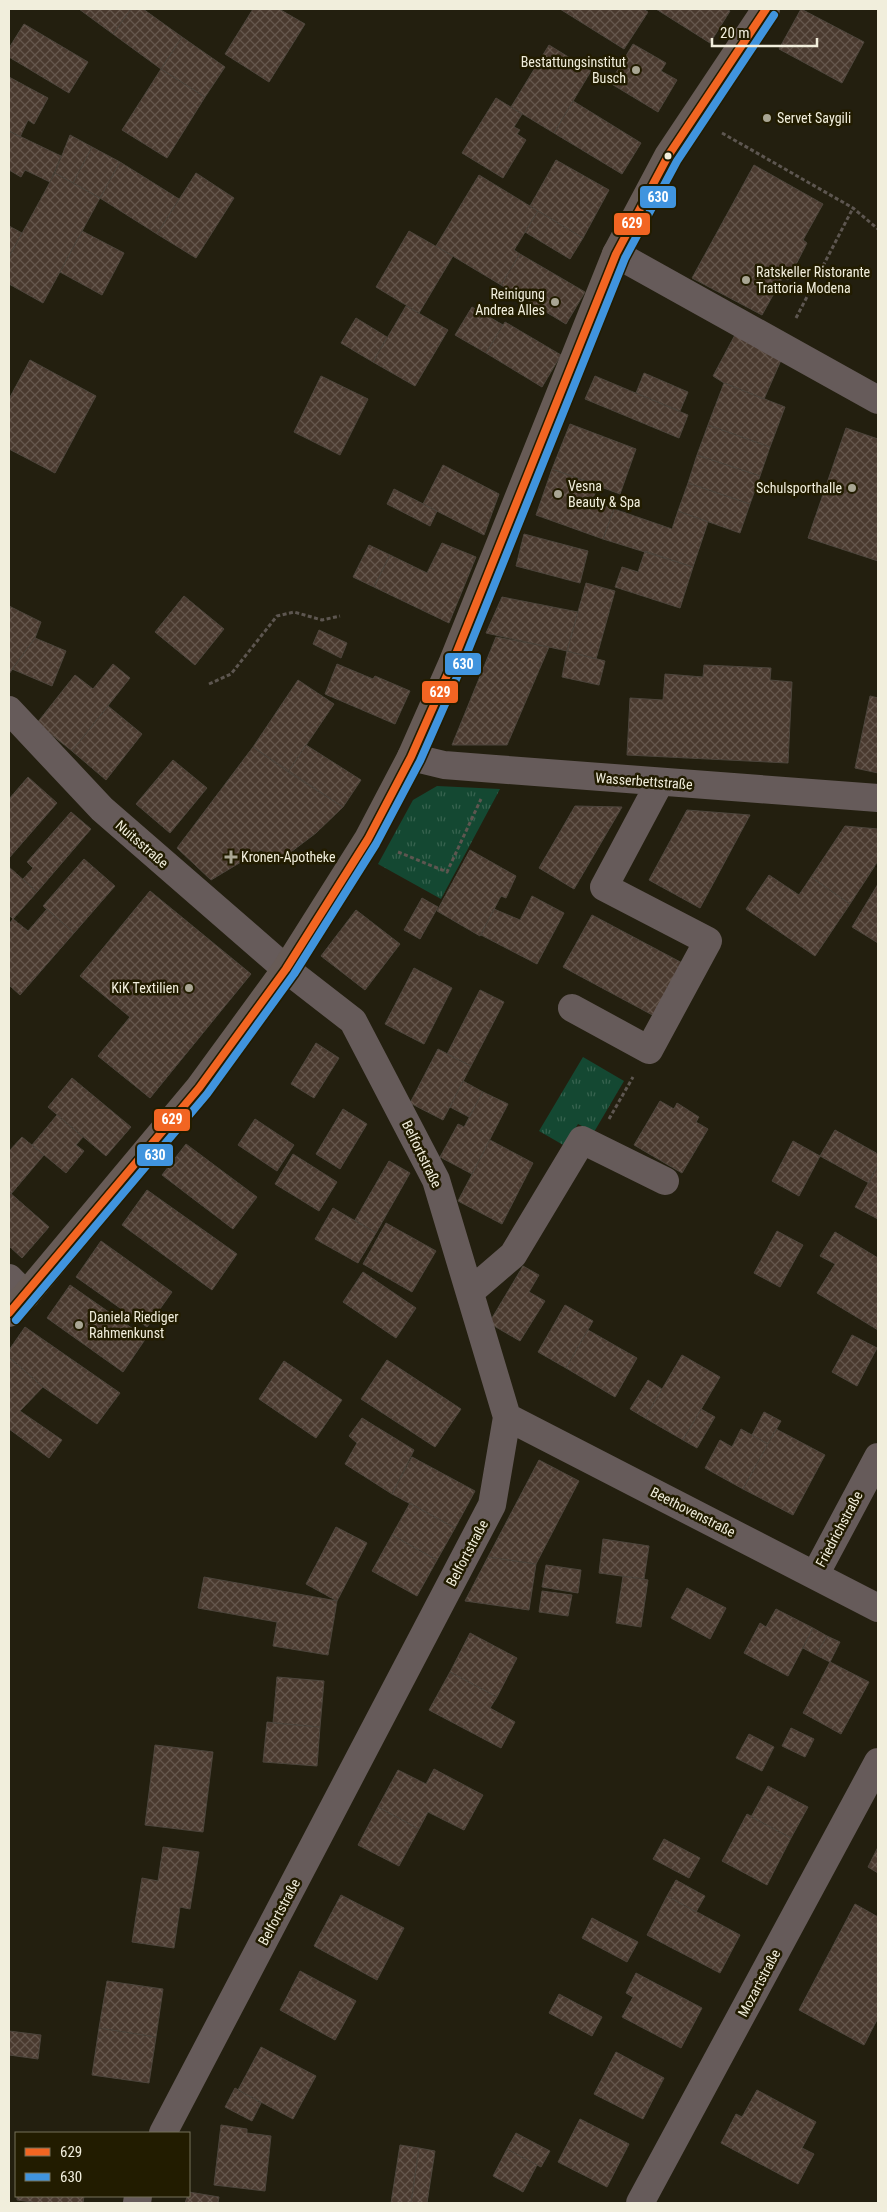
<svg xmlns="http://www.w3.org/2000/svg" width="887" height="2212" font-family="'Roboto Condensed',sans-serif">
	<defs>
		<pattern id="park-tufts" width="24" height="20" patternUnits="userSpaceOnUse" patternTransform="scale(1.25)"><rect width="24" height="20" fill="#144832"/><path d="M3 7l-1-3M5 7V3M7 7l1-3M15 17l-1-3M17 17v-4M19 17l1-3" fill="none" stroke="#37634f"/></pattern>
		<pattern id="building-cross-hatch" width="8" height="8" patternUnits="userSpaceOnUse" patternTransform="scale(1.25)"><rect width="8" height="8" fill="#4a3a2f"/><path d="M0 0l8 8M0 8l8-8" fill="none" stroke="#65574d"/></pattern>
	</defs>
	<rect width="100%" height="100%" fill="#231f0f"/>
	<path fill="url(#park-tufts)" d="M437 786 500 789 441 899 378 864 413 800Z
		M583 1057 624 1081 594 1132 578 1124 565 1146 539 1131Z"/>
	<path fill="url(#building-cross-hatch)" stroke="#4d453c" d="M79 9H131L113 34Z
		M131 9H143L182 37 161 69 113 34Z
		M253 9H279L305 24 269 82 225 54Z
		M560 9H643L648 12 624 49Z
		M656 9H726L730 11 710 43Z
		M801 9 864 42 842 83 779 49Z
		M24 24 88 62 69 93 9 57V48Z
		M182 37 225 67 205 97 161 69Z
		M633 44 666 63 661 71 677 80 658 112 610 83Z
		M549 45 591 71 554 133 511 107Z
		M161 69 205 97 167 158 122 130Z
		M9 77 48 98 34 124 28 120 20 137 9 131Z
		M496 98 522 114 514 127 520 130 517 134 526 140 503 178 462 153Z
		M573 101 641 143 622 174 554 133Z
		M9 131 61 156 50 182 25 170 21 177 9 170Z
		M70 135 92 147 73 183 55 173Z
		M92 147 120 162 100 198 73 183Z
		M556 160 609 190 583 238 530 206Z
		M120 162 179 199 157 234 100 198Z
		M754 165 823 204 803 240 807 243 788 280 783 277 762 315 692 278Z
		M55 173 100 198 43 303 9 284V257Z
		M196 173 234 198 196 258 157 234Z
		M479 175 538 211 514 250 520 254 501 285 436 246Z
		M538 211 583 238 570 259 525 232Z
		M9 226 22 233 9 257Z
		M82 231 124 253 102 295 60 272Z
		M409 231 453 256 419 313 376 287Z
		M520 254 585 292 566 324 501 285Z
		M406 306 448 330 415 386 373 362Z
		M472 307 503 325 486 353 455 335Z
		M356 318 387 337 373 362 341 343Z
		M505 322 561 355 542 387 486 353Z
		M736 333 782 358 764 399 724 383 713 376Z
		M30 360 96 396 55 473 9 449V399Z
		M644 373 688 392 680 411 636 393Z
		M321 376 368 399 340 455 294 432Z
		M595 376 688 415 679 438 585 399Z
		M724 383 785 407 770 447 708 425Z
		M570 424 636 449 620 494 552 469Z
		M708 425 770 447 760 476 697 455Z
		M846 428 878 439V561L808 538Z
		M697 455 760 476 750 504 688 483Z
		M443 465 499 494 484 535 423 504Z
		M552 469 598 485 592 501 614 509 603 539 536 515Z
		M688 483 750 504 740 533 678 511Z
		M394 489 437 511 430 526 387 504Z
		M614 509 672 529 678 511 708 522 693 567 603 539Z
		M524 534 588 551 580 583 516 566Z
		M442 543 476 557 449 623 374 587 390 555 427 573Z
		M369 545 390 555 374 587 353 577Z
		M645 551 693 567 680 608 615 587 622 567 638 572Z
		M586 583 615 591 596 659 567 651Z
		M184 596 224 629 195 665 155 632Z
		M502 597 578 612 567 651 486 633Z
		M9 606 41 622 35 638 9 674Z
		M319 630 347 643 341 658 313 644Z
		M496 637 549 647 507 745H452Z
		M35 638 66 651 52 686 12 669Z
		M567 651 605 661 599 685 562 677Z
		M113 664 130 678 72 751 37 723 75 675 93 689Z
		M337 664 373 679 375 676 410 691 395 724 325 694Z
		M704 665 771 668 770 680 792 682 788 763 627 755 630 698 663 700 665 674 703 677Z
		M298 680 334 704 288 772 253 747Z
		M870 696 878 698V773L855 768Z
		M108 706 142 734 106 780 72 751Z
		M306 745 361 780 343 807 288 772Z
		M253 747 343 807 316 833 283 858 276 859 261 850 211 880 177 848Z
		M173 760 207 788 170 833 136 804Z
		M28 777 57 803 9 858V799Z
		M575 806 622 807 574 889 539 868Z
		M687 810 750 815 700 908 649 880Z
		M71 812 91 829 37 892 23 879 33 868 27 862Z
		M845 826 878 829V861L850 904 811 877Z
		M470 850 516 876 506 898 501 896 480 936 437 911Z
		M84 859 115 886 74 933 43 906Z
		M9 867 37 892 13 919 9 915Z
		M769 875 799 895 811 877 850 904 815 956 746 909Z
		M878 884V943L852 927Z
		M150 891 251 974 150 1098 98 1056 130 1017 80 976Z
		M532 896 564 913 537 964 481 935 494 909 520 920Z
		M422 898 438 907 420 939 404 930Z
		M47 909 74 933 20 995 9 985V924L13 919 28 931Z
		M356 910 400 944 365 990 321 956Z
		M592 915 686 965 658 1018 563 967Z
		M414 968 452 988 424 1044 385 1024Z
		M480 990 504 1002 471 1066 447 1054Z
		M316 1043 339 1058 314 1098 291 1084Z
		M438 1049 471 1066 443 1120 410 1103Z
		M72 1078 131 1127 106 1156 48 1107Z
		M463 1081 483 1092 469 1117 450 1107Z
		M483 1092 508 1104 472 1174 440 1157 458 1124 464 1127Z
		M660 1101 674 1109 677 1103 699 1117 696 1122 708 1129 682 1173 634 1145Z
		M343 1109 367 1124 340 1169 316 1154Z
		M57 1115 83 1137 76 1145 84 1151 66 1173 32 1145Z
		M255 1119 294 1145 277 1171 238 1145Z
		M835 1130 878 1154V1165L869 1183 820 1156Z
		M22 1137 44 1155 11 1194 9 1192V1151Z
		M490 1140 533 1163 502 1224 458 1201Z
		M793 1141 820 1156 799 1196 772 1181Z
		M186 1144 257 1197 233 1229 162 1175Z
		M293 1154 337 1182 319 1211 275 1184Z
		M389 1161 410 1173 376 1233 355 1220Z
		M878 1165V1219L855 1207Z
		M147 1190 237 1254 212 1290 122 1225Z
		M9 1192 49 1227 22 1258 9 1246Z
		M333 1208 376 1233 358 1263 315 1239Z
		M386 1223 436 1251 412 1292 363 1264Z
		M777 1231 803 1245 780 1287 754 1273Z
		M835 1232 878 1258V1330L817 1293 835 1264 820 1256Z
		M101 1241 172 1292 147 1327 76 1277Z
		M523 1266 539 1275 529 1292 545 1301 520 1341 489 1323Z
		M363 1272 416 1308 396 1338 343 1302Z
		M70 1285 146 1338 123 1372 47 1318Z
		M565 1305 593 1321 566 1368 538 1352Z
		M25 1327 120 1393 97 1424 43 1387 9 1357V1350Z
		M588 1330 637 1358 615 1397 566 1368Z
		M852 1335 877 1348 857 1386 832 1372Z
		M682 1355 720 1377 683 1440 645 1418Z
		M9 1357 43 1387 20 1411 62 1440 49 1458 9 1429Z
		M387 1360 461 1409 435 1447 361 1399Z
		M284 1361 342 1400 316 1438 259 1399Z
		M648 1380 662 1389 645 1418 630 1409Z
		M701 1409 715 1417 697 1448 683 1440Z
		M764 1412 781 1421 768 1444 752 1435Z
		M362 1418 414 1450 392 1494 345 1464 357 1443 349 1436Z
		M741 1429 768 1444 743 1489 705 1468 720 1440 732 1447Z
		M776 1429 825 1455 793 1515 743 1489Z
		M412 1457 475 1491 455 1528 392 1494Z
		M539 1460 579 1481 536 1564 488 1557Z
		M410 1503 455 1528 437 1560 392 1535Z
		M336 1527 367 1543 337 1601 306 1584Z
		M392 1535 437 1560 417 1596 372 1571Z
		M603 1539 649 1546 644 1579 599 1573Z
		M488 1557 536 1564 529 1610 465 1601Z
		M546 1565 581 1570 578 1593 542 1587Z
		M623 1576 648 1580 641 1627 616 1623Z
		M204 1577 337 1601 328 1655 273 1646 277 1622 198 1608Z
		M687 1588 726 1608 710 1639 671 1618Z
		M542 1591 572 1595 568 1616 539 1612Z
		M776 1609 813 1628 788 1676 744 1653 760 1623 766 1627Z
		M813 1628 827 1636 816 1655 803 1648Z
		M470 1633 517 1658 497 1697 450 1672Z
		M827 1636 840 1642 830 1662 816 1655Z
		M830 1662 869 1682 841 1734 803 1713Z
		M450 1672 497 1697 490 1708 515 1722 501 1748 429 1710Z
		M277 1677 324 1681 320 1727 273 1723Z
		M267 1722 320 1727 317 1766 263 1762Z
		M791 1728 814 1739 805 1757 782 1746Z
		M749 1734 774 1747 762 1771 736 1758Z
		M155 1745 213 1752 203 1832 145 1825Z
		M434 1769 483 1795 464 1830 428 1812 419 1829 378 1807 398 1770 426 1784Z
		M768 1786 808 1807 791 1838 751 1817Z
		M378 1807 419 1829 399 1866 358 1845Z
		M747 1814 791 1838 767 1885 722 1861Z
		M664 1839 700 1858 689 1878 653 1859Z
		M163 1847 199 1852 190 1909 180 1907 174 1948 132 1942 142 1878 158 1881Z
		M878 1847V1873L868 1867Z
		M676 1880 705 1896 696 1912 667 1896Z
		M341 1895 404 1928 377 1980 314 1946Z
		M667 1896 740 1935 720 1973 647 1935Z
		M855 1904 878 1917V2018L864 2045 799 2010Z
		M592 1918 638 1942 627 1962 582 1938Z
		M300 1971 356 2001 335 2040 280 2010Z
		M636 1973 702 2008 681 2048 622 2017 633 1997 626 1993Z
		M107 1981 163 1989 156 2037 99 2028Z
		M559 1994 602 2017 592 2036 549 2013Z
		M99 2028 156 2037 149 2083 92 2075Z
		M9 2031 41 2035 38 2059 9 2055Z
		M261 2047 316 2076 293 2119 238 2090Z
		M616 2052 664 2078 643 2119 594 2094Z
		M235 2088 261 2103 252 2121 225 2107Z
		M757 2090 816 2122 802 2148 814 2154 798 2184 721 2143 736 2114 742 2117Z
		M580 2119 629 2144 607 2187 558 2162Z
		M221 2125 247 2129V2133L271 2136 265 2191 214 2185Z
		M516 2133 550 2151 541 2167 507 2149Z
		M400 2145 419 2148 411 2203H391Z
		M419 2148 435 2151 427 2203H411Z
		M507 2149 537 2165 523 2192 493 2176Z
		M189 2192 219 2197 218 2203H185Z
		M17 2196H84L83 2203H40L17 2200Z"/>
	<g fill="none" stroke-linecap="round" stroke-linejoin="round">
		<path stroke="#5d5650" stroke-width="3" stroke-dasharray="4 2.5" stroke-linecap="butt" d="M722 133 853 208 878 229
			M796 318 853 208
			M209 684 231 674 277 616 294 612 322 620 340 616
			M398 852 447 872 481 799
			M609 1119 633 1077"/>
		<path stroke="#665b5a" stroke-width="28" d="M616 254 878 400
			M9 710 102 809 286 969 353 1021 436 1180 507 1417 492 1505 163 2133
			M411 757 444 765 495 769 878 798
			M572 1008 649 1050 708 941 604 887 660 782
			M9 1278 26 1295
			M471 1291 513 1255 582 1140 665 1181
			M507 1417 878 1608
			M815 1575 878 1457
			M137 2203 138 2196
			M640 2203 878 1762"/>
		<path stroke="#675b56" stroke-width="28" d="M9 1313 26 1295 199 1088 286 969 368 839 411 757 452 664 616 254 668 156 766 9"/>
		<g stroke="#221c00" stroke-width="11">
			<path id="bus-1" d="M9 1313 199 1088 286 969 368 839 411 757 452 664 616 254 668 156 766 9"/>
		</g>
		<g stroke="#221c00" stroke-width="11">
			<path id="bus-2" d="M16 1320 207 1094 294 974 376 844 420 761 461 668 625 258 677 161 774 15"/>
		</g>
		<use href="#bus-1" stroke="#f26522" stroke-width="8"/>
		<use href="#bus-2" stroke="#4094de" stroke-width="8"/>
	</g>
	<g fill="#a9a694" stroke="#221c00" stroke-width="2">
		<circle cx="636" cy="70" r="5"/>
		<circle cx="767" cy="118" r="5"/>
		<circle cx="746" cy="280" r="5"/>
		<circle cx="555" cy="302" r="5"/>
		<circle cx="852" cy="488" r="5"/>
		<circle cx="558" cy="494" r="5"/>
		<path d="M228.5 849.5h5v5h5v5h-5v5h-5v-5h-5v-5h5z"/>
		<circle cx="189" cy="988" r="5"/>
		<circle cx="79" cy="1325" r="5"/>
	</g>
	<circle fill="#f1eedc" stroke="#221c00" stroke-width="2" cx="668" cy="156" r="4.5"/>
	<g text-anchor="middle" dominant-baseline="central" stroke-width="5" stroke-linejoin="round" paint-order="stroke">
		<g font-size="14" fill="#f1eedc" stroke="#221c00" text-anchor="start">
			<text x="626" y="62" text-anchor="end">Bestattungsinstitut<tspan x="626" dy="16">Busch</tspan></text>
			<text x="777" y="118">Servet Saygili</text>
			<text x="756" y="272">Ratskeller Ristorante<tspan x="756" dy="16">Trattoria Modena</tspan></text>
			<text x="545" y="294" text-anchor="end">Reinigung<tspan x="545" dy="16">Andrea Alles</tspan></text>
			<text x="568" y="486">Vesna<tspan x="568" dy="16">Beauty &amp; Spa</tspan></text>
			<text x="842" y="488" text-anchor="end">Schulsporthalle</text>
			<text x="241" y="857">Kronen-Apotheke</text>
			<text x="179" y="988" text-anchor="end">KiK Textilien</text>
			<text x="89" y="1317">Daniela Riediger<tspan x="89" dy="16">Rahmenkunst</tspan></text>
		</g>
		<g font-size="14" fill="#f1eedc" stroke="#221c00">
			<text transform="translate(644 781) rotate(4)">Wasserbettstraße</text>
			<text transform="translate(142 844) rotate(41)">Nuitsstraße</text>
			<text transform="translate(422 1154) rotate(64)">Belfortstraße</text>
			<text transform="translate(693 1512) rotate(27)">Beethovenstraße</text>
			<text transform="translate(839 1529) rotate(-62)">Friedrichstraße</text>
			<text transform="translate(467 1553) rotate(-62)">Belfortstraße</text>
			<text transform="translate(279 1912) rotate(-62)">Belfortstraße</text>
			<text transform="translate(759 1983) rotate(-62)">Mozartstraße</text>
		</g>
	</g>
	<g stroke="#221c00" stroke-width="2">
		<rect x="639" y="185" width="38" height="24" rx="5" fill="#4094de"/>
		<rect x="613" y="212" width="38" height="24" rx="5" fill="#f26522"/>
		<rect x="444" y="652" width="38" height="24" rx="5" fill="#4094de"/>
		<rect x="421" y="680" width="38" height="24" rx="5" fill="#f26522"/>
		<rect x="153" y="1108" width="38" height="24" rx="5" fill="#f26522"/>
		<rect x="136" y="1143" width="38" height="24" rx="5" fill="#4094de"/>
	</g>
	<g font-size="14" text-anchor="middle" font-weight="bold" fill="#fff">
		<text x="658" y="202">630</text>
		<text x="632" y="228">629</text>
		<text x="463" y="669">630</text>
		<text x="440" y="697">629</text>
		<text x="172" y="1124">629</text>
		<text x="155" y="1160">630</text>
	</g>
	<rect width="887" height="2212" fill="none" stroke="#f1eedc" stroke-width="20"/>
	<rect x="15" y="2132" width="175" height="65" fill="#221c00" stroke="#757058"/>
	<rect x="25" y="2148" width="25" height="8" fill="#f26522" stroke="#757058"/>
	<text x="60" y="2157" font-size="15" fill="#f1eedc">629</text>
	<rect x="25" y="2173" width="25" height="8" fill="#4094de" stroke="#757058"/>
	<text x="60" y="2182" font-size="15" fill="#f1eedc">630</text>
	<path d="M712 38v8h105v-8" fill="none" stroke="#f1eedc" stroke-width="2.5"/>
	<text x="720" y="38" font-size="15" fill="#f1eedc" stroke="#221c00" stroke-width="4" paint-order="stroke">20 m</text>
</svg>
